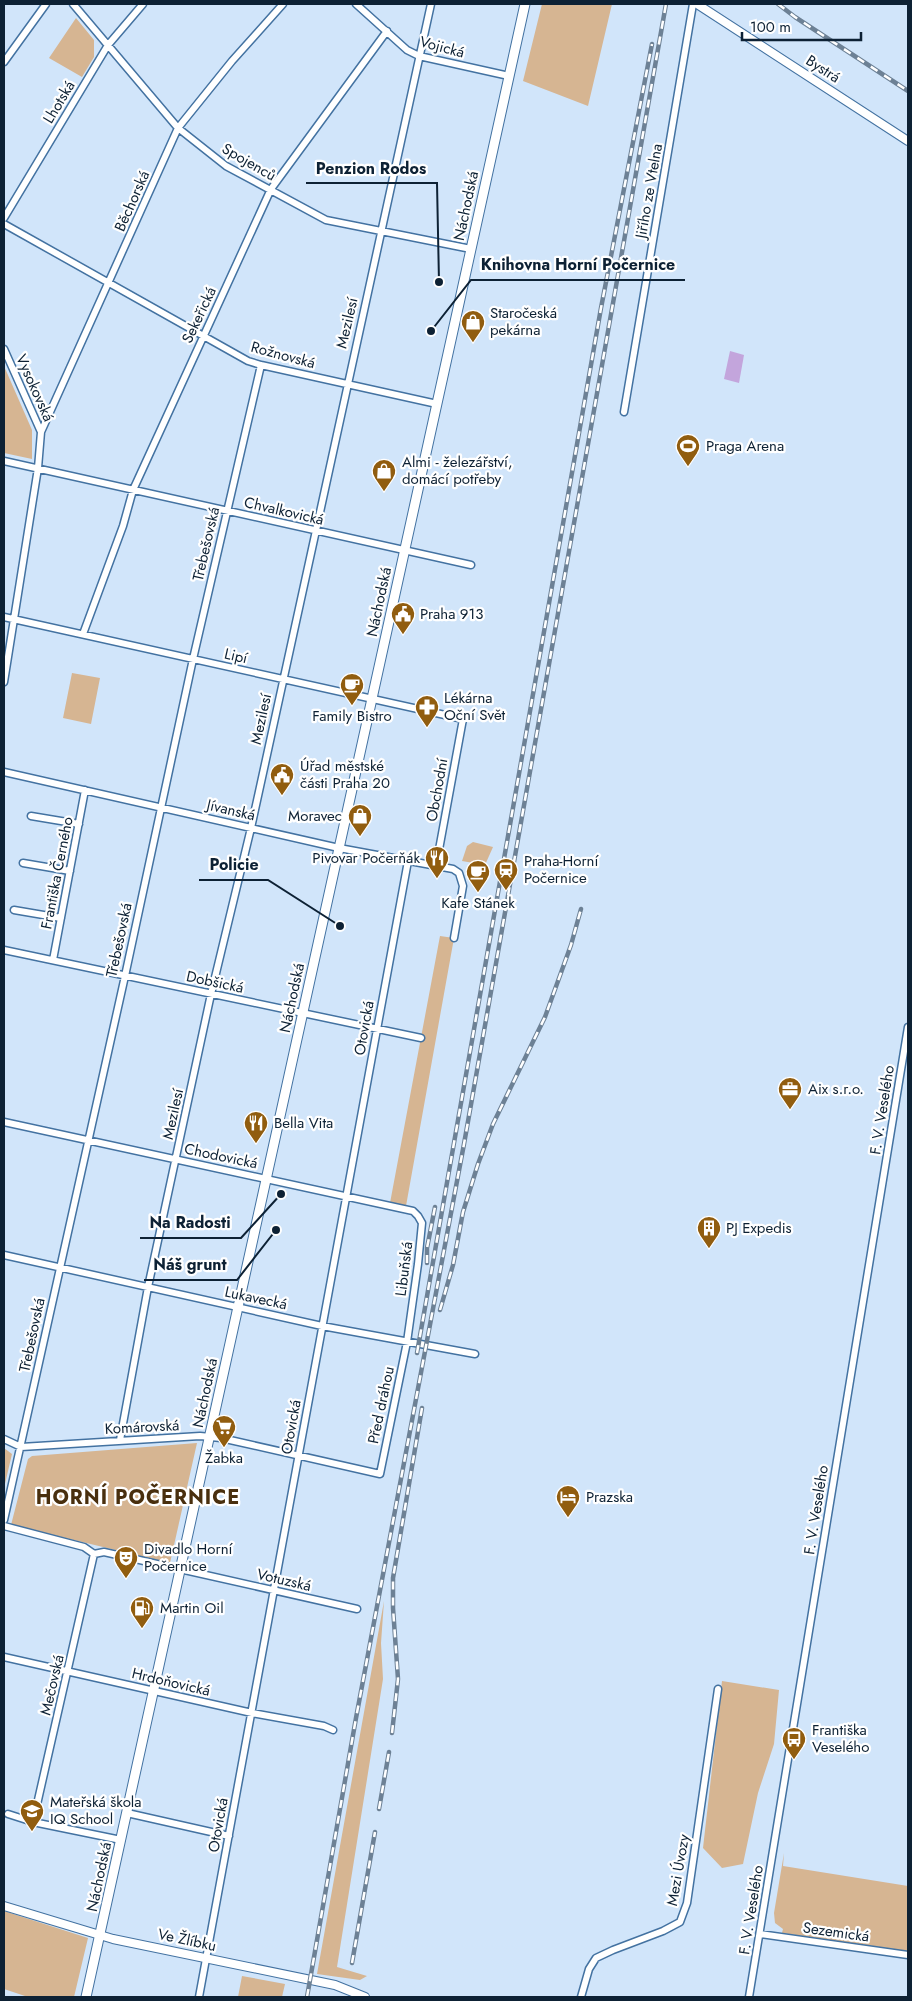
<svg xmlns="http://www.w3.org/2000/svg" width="912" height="2001" font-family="Jost,sans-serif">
	<rect width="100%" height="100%" fill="#d1e5fa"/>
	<path fill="#d6b592" d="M542 4H612L588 106 523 81Z
		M76 18 94 40V57L82 77 49 58Z
		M4 366 32 430V459L4 453Z
		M72 673 100 678 91 724 63 718Z
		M473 842 493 847 485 865 462 861 467 846Z
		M440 936 454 938 406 1206 390 1203Z
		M197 1443 170 1563 11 1525 28 1459 32 1456Z
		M4 1448 12 1454 4 1488Z
		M384 1601 381 1643 383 1679 337 1967 367 1976 360 1980 317 1974Z
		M722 1681 779 1690 774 1744 758 1793 743 1864 722 1868 703 1848Z
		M784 1853 783 1866 908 1886V1951L782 1933 783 1929 775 1923 774 1913Z
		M4 1911 88 1938 74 1997H28L4 1989Z
		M242 1976 285 1984 282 1997H238Z"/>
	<path fill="#c3a5dc" d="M730 351 744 355 739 383 724 379Z"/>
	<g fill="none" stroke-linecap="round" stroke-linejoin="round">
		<g stroke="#4372a1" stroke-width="9">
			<path id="minor" d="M73 4 178 128 226 166 326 220 471 249
				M356 4 407 50 419 56 509 76
				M4 62 46 4
				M4 218 108 45 143 4
				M4 224 248 361 261 365 437 404
				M4 349 41 432 38 468 4 682
				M624 412 693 4
				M41 432 178 128 232 61 283 4
				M4 461 471 565
				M4 617 463 719 436 866
				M83 634 123 526 133 490 271 189 387 31
				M4 772 339 848 453 869 459 873 463 886 454 938
				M31 816 79 824
				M23 863 70 871
				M14 910 61 918
				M4 950 421 1038
				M53 960 85 790
				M4 1122 413 1211 418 1216 422 1223 418 1264 407 1342 380 1474 221 1438 200 1436 21 1447 4 1439
				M4 1255 322 1326 475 1354
				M120 1440 148 1287 211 994 251 828 431 4
				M4 1520 125 976 193 659 261 365
				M4 1526 84 1547 94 1554 104 1552 357 1609
				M4 1657 252 1713 324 1726 333 1730
				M127 1813 229 1836
				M8 1814 33 1822 121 1840
				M33 1822 94 1554
				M760 1934 908 1955
				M199 1997 408 861
				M581 1997 589 1969 596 1958 613 1950 663 1931 680 1922 687 1903 718 1689
				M749 1997 908 1027"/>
		</g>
		<g stroke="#4372a1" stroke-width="10">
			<path id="tertiary" d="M697 4 908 141
				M4 1906 113 1939 335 1985 365 1997"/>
		</g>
		<g stroke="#4372a1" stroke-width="11">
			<path id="secondary" d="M86 1997 525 4"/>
		</g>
		<use href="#minor" stroke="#fff" stroke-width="6"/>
		<use href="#tertiary" stroke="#fff" stroke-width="8"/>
		<use href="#secondary" stroke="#fff" stroke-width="9"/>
		<g stroke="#6d8195" stroke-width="4.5">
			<path id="rail" d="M778 4 795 17 908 91
				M427 1263V1248L435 1207
				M440 1310 453 1265 463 1212 478 1164 493 1124 545 1017 571 945 581 909
				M417 1353 601 308 652 44
				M392 1733 398 1679 393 1608V1578L422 1408
				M379 1809 389 1752
				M352 1963 375 1832
				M307 1997 356 1718 464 1144 666 4"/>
		</g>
		<use href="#rail" stroke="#fff" stroke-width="2.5" stroke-dasharray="8" stroke-linecap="butt"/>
	</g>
	<defs>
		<g id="shop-pin" transform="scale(1.25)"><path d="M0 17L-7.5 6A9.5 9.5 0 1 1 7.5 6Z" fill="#915d0f" stroke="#fff"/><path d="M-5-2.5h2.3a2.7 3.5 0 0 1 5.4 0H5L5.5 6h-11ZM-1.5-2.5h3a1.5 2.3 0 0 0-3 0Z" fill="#fff"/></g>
		<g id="stadium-pin" transform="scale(1.25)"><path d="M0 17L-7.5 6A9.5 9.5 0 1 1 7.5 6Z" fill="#915d0f" stroke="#fff"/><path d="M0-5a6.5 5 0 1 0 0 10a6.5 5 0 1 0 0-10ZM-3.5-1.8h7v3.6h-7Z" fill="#fff"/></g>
		<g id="civic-pin" transform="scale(1.25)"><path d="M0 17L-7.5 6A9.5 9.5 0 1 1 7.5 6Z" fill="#915d0f" stroke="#fff"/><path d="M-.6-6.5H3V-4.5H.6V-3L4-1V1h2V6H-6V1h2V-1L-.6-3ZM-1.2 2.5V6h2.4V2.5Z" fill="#fff"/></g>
		<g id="cafe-pin" transform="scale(1.25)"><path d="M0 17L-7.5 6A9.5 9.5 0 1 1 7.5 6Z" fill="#915d0f" stroke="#fff"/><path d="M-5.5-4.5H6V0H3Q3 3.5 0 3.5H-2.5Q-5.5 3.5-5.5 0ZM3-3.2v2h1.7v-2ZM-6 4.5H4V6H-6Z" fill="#fff"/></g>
		<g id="pharmacy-pin" transform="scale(1.25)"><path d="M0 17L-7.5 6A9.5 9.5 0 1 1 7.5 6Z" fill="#915d0f" stroke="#fff"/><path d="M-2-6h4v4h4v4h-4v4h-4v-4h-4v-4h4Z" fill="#fff"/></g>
		<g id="restaurant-pin" transform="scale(1.25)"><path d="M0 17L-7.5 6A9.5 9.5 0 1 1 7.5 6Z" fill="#915d0f" stroke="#fff"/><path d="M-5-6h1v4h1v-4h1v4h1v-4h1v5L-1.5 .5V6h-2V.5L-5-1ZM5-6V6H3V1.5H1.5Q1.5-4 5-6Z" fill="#fff"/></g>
		<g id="station-pin" transform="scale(1.25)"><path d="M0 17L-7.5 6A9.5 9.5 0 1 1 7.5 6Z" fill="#915d0f" stroke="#fff"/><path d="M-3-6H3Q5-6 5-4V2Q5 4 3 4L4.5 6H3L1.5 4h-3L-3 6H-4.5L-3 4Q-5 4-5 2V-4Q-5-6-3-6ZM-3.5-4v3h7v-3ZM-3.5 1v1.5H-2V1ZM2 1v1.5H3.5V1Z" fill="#fff"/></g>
		<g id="office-pin" transform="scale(1.25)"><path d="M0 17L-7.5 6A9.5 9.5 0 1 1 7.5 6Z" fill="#915d0f" stroke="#fff"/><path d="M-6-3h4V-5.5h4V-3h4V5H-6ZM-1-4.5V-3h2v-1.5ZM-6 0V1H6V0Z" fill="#fff"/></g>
		<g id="building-pin" transform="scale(1.25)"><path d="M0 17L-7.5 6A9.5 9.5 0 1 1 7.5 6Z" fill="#915d0f" stroke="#fff"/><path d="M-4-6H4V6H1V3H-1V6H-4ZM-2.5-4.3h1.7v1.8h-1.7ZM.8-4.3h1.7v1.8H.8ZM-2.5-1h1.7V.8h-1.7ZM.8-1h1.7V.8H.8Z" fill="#fff"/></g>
		<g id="supermarket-pin" transform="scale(1.25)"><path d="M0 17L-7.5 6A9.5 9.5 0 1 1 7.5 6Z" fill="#915d0f" stroke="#fff"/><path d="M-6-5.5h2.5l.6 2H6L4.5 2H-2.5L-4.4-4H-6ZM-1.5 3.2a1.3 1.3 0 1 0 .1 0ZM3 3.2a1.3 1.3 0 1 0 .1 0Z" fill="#fff"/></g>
		<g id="hotel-pin" transform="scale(1.25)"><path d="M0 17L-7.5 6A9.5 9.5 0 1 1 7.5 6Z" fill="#915d0f" stroke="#fff"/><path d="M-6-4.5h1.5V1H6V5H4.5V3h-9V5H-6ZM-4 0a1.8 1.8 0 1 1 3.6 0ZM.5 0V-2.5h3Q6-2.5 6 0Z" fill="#fff"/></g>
		<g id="theatre-pin" transform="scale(1.25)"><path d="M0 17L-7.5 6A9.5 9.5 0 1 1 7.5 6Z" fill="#915d0f" stroke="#fff"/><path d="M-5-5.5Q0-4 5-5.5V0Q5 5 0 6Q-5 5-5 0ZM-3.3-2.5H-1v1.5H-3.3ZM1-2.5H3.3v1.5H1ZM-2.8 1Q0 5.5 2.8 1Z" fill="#fff"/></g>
		<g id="fuel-pin" transform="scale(1.25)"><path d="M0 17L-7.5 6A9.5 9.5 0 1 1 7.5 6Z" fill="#915d0f" stroke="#fff"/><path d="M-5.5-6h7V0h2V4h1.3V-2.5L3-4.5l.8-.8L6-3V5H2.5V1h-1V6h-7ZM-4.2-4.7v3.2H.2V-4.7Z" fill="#fff"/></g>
		<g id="bus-pin" transform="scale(1.25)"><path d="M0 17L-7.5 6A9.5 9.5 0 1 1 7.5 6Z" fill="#915d0f" stroke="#fff"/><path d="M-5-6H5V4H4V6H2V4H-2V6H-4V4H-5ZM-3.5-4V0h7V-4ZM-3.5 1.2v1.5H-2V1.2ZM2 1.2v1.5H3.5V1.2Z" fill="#fff"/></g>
		<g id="school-pin" transform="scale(1.25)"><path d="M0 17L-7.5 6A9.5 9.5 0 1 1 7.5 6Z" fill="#915d0f" stroke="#fff"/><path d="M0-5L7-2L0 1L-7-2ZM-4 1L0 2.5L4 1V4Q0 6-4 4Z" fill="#fff"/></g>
	</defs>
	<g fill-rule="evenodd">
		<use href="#shop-pin" x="473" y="322"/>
		<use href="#stadium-pin" x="688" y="446"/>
		<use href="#shop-pin" x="384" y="471"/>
		<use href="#civic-pin" x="403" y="614"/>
		<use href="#cafe-pin" x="352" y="685"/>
		<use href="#pharmacy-pin" x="427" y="707"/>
		<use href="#civic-pin" x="282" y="775"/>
		<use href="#shop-pin" x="360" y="816"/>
		<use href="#restaurant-pin" x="437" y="858"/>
		<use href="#station-pin" x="506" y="870"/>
		<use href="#cafe-pin" x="478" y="872"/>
		<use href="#office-pin" x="790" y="1089"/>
		<use href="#restaurant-pin" x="256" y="1123"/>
		<use href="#building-pin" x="709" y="1228"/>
		<use href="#supermarket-pin" x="224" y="1427"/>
		<use href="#hotel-pin" x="568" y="1497"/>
		<use href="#theatre-pin" x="126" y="1558"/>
		<use href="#fuel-pin" x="142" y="1608"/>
		<use href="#bus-pin" x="794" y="1739"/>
		<use href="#school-pin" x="32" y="1811"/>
	</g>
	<g text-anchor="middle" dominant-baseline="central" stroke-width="4.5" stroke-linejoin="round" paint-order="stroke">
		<g font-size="15" fill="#0d2134" stroke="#fff">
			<text transform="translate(442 47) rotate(15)">Vojická</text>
			<text transform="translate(823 69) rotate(33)">Bystrá</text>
			<text transform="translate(59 102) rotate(-59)">Lhotská</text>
			<text transform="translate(249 162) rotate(30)">Spojenců</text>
			<text transform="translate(649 191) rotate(-80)">Jiřího ze Vtelna</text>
			<text transform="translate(132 201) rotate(-66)">Běchorská</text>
			<text transform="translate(466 206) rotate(-78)">Náchodská</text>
			<text transform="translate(199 315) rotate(-65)">Sekeřická</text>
			<text transform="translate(347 323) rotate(-77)">Mezilesí</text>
			<text transform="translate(283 355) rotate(15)">Rožnovská</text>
			<text transform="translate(35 388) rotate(66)">Vysokovská</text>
			<text transform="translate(284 511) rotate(13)">Chvalkovická</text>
			<text transform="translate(206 544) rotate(-77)">Třebešovská</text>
			<text transform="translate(379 602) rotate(-78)">Náchodská</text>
			<text transform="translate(236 656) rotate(13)">Lipí</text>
			<text transform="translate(261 719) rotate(-78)">Mezilesí</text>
			<text transform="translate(437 790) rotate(-80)">Obchodní</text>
			<text transform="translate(231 810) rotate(13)">Jívanská</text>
			<text transform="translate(57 873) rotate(-79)">Františka Černého</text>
			<text transform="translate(119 940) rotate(-78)">Třebešovská</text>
			<text transform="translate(215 982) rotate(12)">Dobšická</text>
			<text transform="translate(292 998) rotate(-78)">Náchodská</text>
			<text transform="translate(364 1028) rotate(-80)">Otovická</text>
			<text transform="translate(882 1110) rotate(-81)">F. V. Veselého</text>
			<text transform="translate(173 1114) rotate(-78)">Mezilesí</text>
			<text transform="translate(221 1156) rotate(12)">Chodovická</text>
			<text transform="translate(404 1269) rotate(-83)">Libuňská</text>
			<text transform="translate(256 1298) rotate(12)">Lukavecká</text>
			<text transform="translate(32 1335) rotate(-78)">Třebešovská</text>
			<text transform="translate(205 1393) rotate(-78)">Náchodská</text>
			<text transform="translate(381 1405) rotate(-78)">Před dráhou</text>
			<text transform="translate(142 1427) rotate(-3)">Komárovská</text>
			<text transform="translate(291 1427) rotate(-80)">Otovická</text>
			<text transform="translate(816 1510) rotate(-81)">F. V. Veselého</text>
			<text transform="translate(284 1580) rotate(13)">Votuzská</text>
			<text transform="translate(171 1682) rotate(13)">Hrdoňovická</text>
			<text transform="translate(52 1685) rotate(-77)">Mečovská</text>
			<text transform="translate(218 1825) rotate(-80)">Otovická</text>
			<text transform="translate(678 1870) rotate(-80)">Mezi Úvozy</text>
			<text transform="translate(99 1877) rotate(-78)">Náchodská</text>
			<text transform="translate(751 1910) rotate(-81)">F. V. Veselého</text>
			<text transform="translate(836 1932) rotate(8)">Sezemická</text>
			<text transform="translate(187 1940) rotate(12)">Ve Žlíbku</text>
		</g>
		<g font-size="15" fill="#0d2134" stroke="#fff" text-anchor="start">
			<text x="490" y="313">Staročeská<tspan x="490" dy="17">pekárna</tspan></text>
			<text x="706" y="446">Praga Arena</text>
			<text x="402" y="462">Almi - železářství,<tspan x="402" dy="17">domácí potřeby</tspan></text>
			<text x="420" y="614">Praha 913</text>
			<text x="444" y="698">Lékárna<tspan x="444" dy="17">Oční Svět</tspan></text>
			<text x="352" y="716" text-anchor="middle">Family Bistro</text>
			<text x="300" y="766">Úřad městské<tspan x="300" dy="17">části Praha 20</tspan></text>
			<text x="342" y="816" text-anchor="end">Moravec</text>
			<text x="420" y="858" text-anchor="end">Pivovar Počerňák</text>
			<text x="524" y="861">Praha-Horní<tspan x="524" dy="17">Počernice</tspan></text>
			<text x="478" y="903" text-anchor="middle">Kafe Stánek</text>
			<text x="808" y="1089">Aix s.r.o.</text>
			<text x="274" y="1123">Bella Vita</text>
			<text x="726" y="1228">PJ Expedis</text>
			<text x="224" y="1458" text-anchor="middle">Žabka</text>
			<text x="586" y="1497">Prazska</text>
			<text x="144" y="1549">Divadlo Horní<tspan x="144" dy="17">Počernice</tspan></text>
			<text x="160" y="1608">Martin Oil</text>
			<text x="812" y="1730">Františka<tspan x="812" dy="17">Veselého</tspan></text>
			<text x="50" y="1802">Mateřská škola<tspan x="50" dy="17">IQ School</tspan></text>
		</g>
		<g font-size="20" font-weight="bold" letter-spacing="1" fill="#492f0e" stroke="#fff">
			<text x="138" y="1497">HORNÍ POČERNICE</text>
		</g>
	</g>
	<path fill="none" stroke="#0d2134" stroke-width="2" d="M439 282L437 183H306M431 331L471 280H685M340 926L268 880H199M281 1194L241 1238H140M276 1230L237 1280H144"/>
	<g fill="#0d2134" stroke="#fff" stroke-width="2">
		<circle cx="439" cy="282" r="5"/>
		<circle cx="431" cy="331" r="5"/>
		<circle cx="340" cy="926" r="5"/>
		<circle cx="281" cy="1194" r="5"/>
		<circle cx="276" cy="1230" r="5"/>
	</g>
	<g font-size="16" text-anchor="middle" font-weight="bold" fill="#0d2134" stroke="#fff" stroke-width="4.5" stroke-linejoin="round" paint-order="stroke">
		<text x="371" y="174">Penzion Rodos</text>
		<text x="578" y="270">Knihovna Horní Počernice</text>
		<text x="234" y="870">Policie</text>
		<text x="190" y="1228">Na Radosti</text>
		<text x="190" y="1270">Náš grunt</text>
	</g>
	<rect width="912" height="2001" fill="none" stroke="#0d2134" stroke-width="10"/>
	<path d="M742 32v8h119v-8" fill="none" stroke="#0d2134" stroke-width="2.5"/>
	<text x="750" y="32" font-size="15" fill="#0d2134" stroke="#ffffff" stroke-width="4" paint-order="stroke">100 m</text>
</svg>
